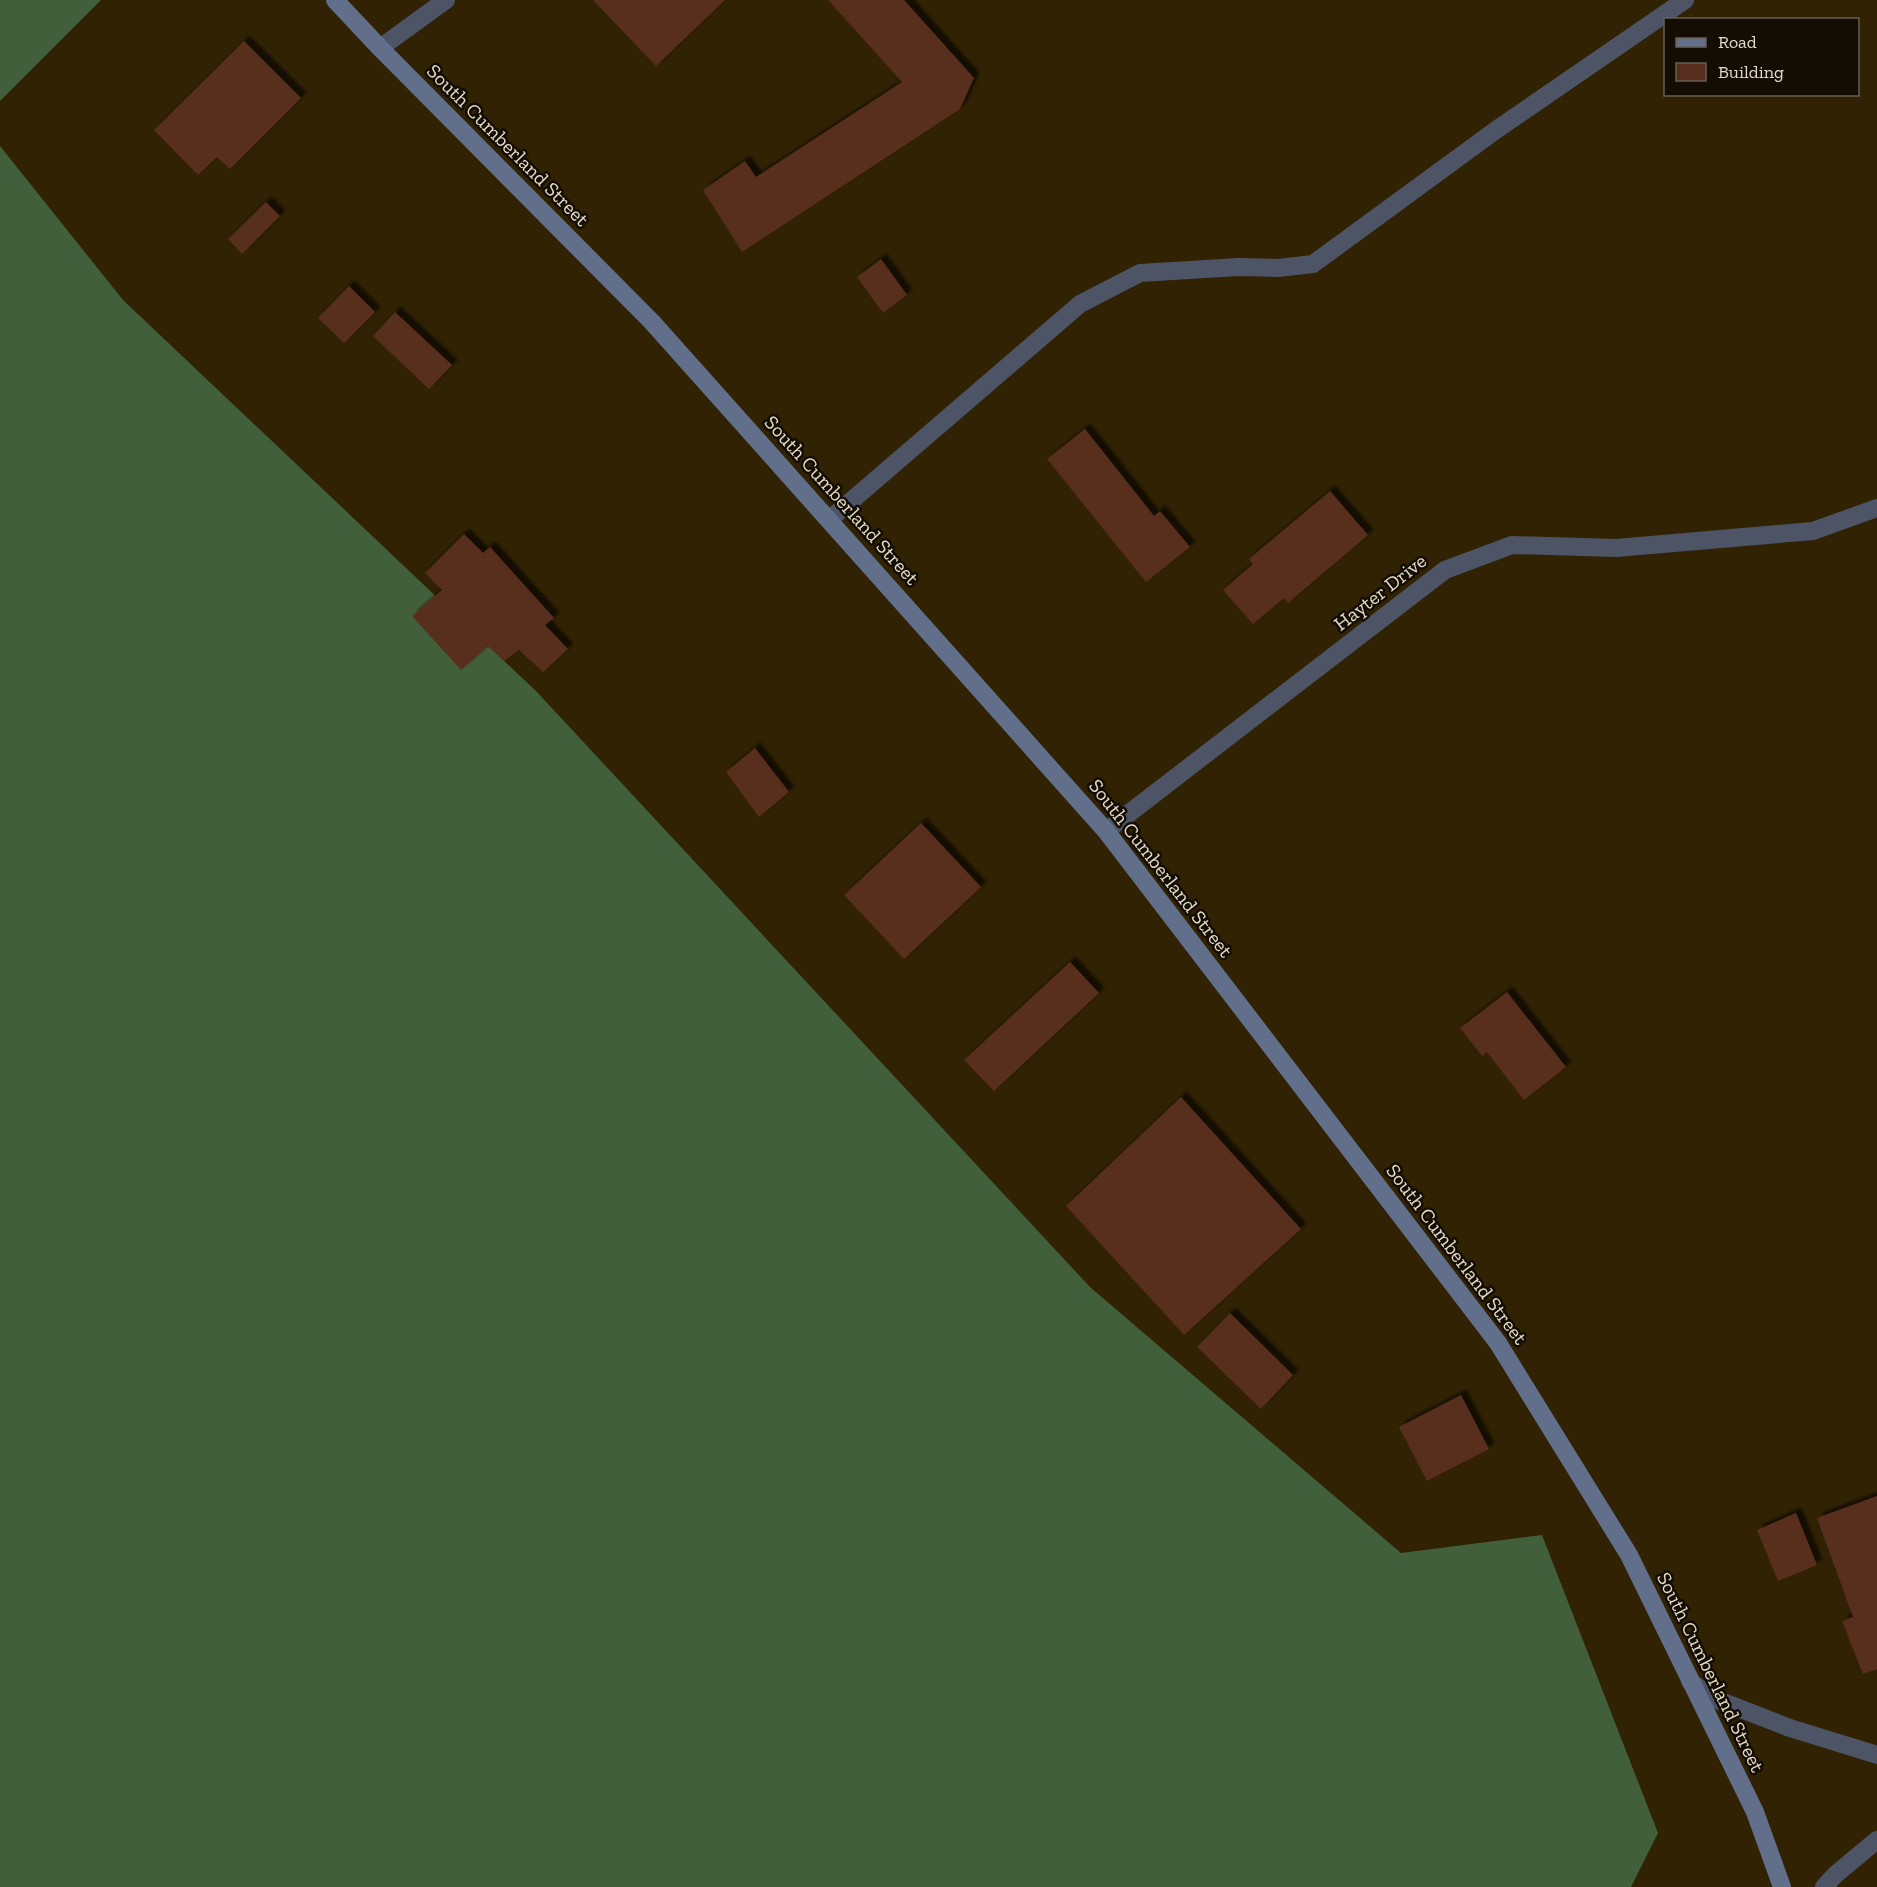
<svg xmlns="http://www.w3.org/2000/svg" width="1877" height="1887" font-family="'Zilla Slab',serif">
	<defs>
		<filter id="shadow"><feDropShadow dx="5.5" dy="-5.5" stdDeviation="1.5" flood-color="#0009"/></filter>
	</defs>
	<rect width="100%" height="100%" fill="#302203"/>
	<path fill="#415f3a" d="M0 0H101L0 101Z
		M0 146 123 300 536 691 1090 1287 1401 1553 1542 1535 1658 1833 1631 1887H0Z"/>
	<path fill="#592d1e" filter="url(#shadow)" d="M593 0H725L656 66Z
		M828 0H904L974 78 960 109 742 252 703 190 745 161 756 177 902 82Z
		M244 41 301 98 230 169 217 157 198 175 154 130Z
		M266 202 280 216 242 254 228 239Z
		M881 259 907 295 883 313 857 277Z
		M349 286 375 312 344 343 318 318Z
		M395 312 452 365 429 389 373 336Z
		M1085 429 1154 516 1160 511 1190 547 1146 582 1047 459Z
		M1330 491 1368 535 1288 603 1284 598 1253 624 1223 590 1253 564 1249 559Z
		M464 534 483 553 490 547 554 618 545 625 568 649 543 672 519 650 504 661 488 646 461 670 412 616 442 590 425 573Z
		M755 748 789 792 759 817 726 772Z
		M921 823 981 887 904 959 844 895Z
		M1070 962 1099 993 994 1091 964 1060Z
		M1507 992 1566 1067 1524 1100 1487 1052 1482 1056 1460 1028Z
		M1181 1097 1301 1229 1184 1335 1066 1206Z
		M1230 1313 1293 1375 1261 1409 1197 1347Z
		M1461 1395 1489 1449 1427 1481 1399 1427Z
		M1877 1496V1669L1863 1674 1842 1621 1853 1617 1817 1518Z
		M1796 1513 1817 1565 1778 1581 1757 1530Z"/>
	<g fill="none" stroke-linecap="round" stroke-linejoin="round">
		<path stroke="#4c5466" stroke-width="18" d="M380 48 446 0
			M829 520 1080 304 1140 273 1238 267 1278 268 1313 264 1496 130 1685 0
			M1106 831 1445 570 1512 545 1616 548 1813 531 1877 508
			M1690 1681 1712 1698 1731 1705 1790 1728 1877 1755
			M1824 1887 1835 1875 1877 1840"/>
		<path stroke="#616f8b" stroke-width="18" d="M335 0 380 48 652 322 1106 831 1498 1343 1629 1555 1755 1812 1782 1887"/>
	</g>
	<g text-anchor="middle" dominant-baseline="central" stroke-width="5" stroke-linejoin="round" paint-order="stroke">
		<g font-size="20" fill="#e4dbca" stroke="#130d03">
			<text transform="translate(508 145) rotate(45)">South Cumberland Street</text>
			<text transform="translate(842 500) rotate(48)">South Cumberland Street</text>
			<text transform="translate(1380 592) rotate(-38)">Hayter Drive</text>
			<text transform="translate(1161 868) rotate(52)">South Cumberland Street</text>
			<text transform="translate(1457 1254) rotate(53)">South Cumberland Street</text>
			<text transform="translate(1711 1672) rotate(64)">South Cumberland Street</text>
		</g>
	</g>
	<rect x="1664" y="18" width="195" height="78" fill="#130d03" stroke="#675f53" stroke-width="1.5"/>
	<rect x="1676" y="38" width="30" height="9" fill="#616f8b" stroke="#675f53" stroke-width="1.5"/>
	<text x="1718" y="48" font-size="18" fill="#e4dbca">Road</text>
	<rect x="1676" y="63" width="30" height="18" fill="#592d1e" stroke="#675f53" stroke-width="1.5"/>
	<text x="1718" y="78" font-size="18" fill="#e4dbca">Building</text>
</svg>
